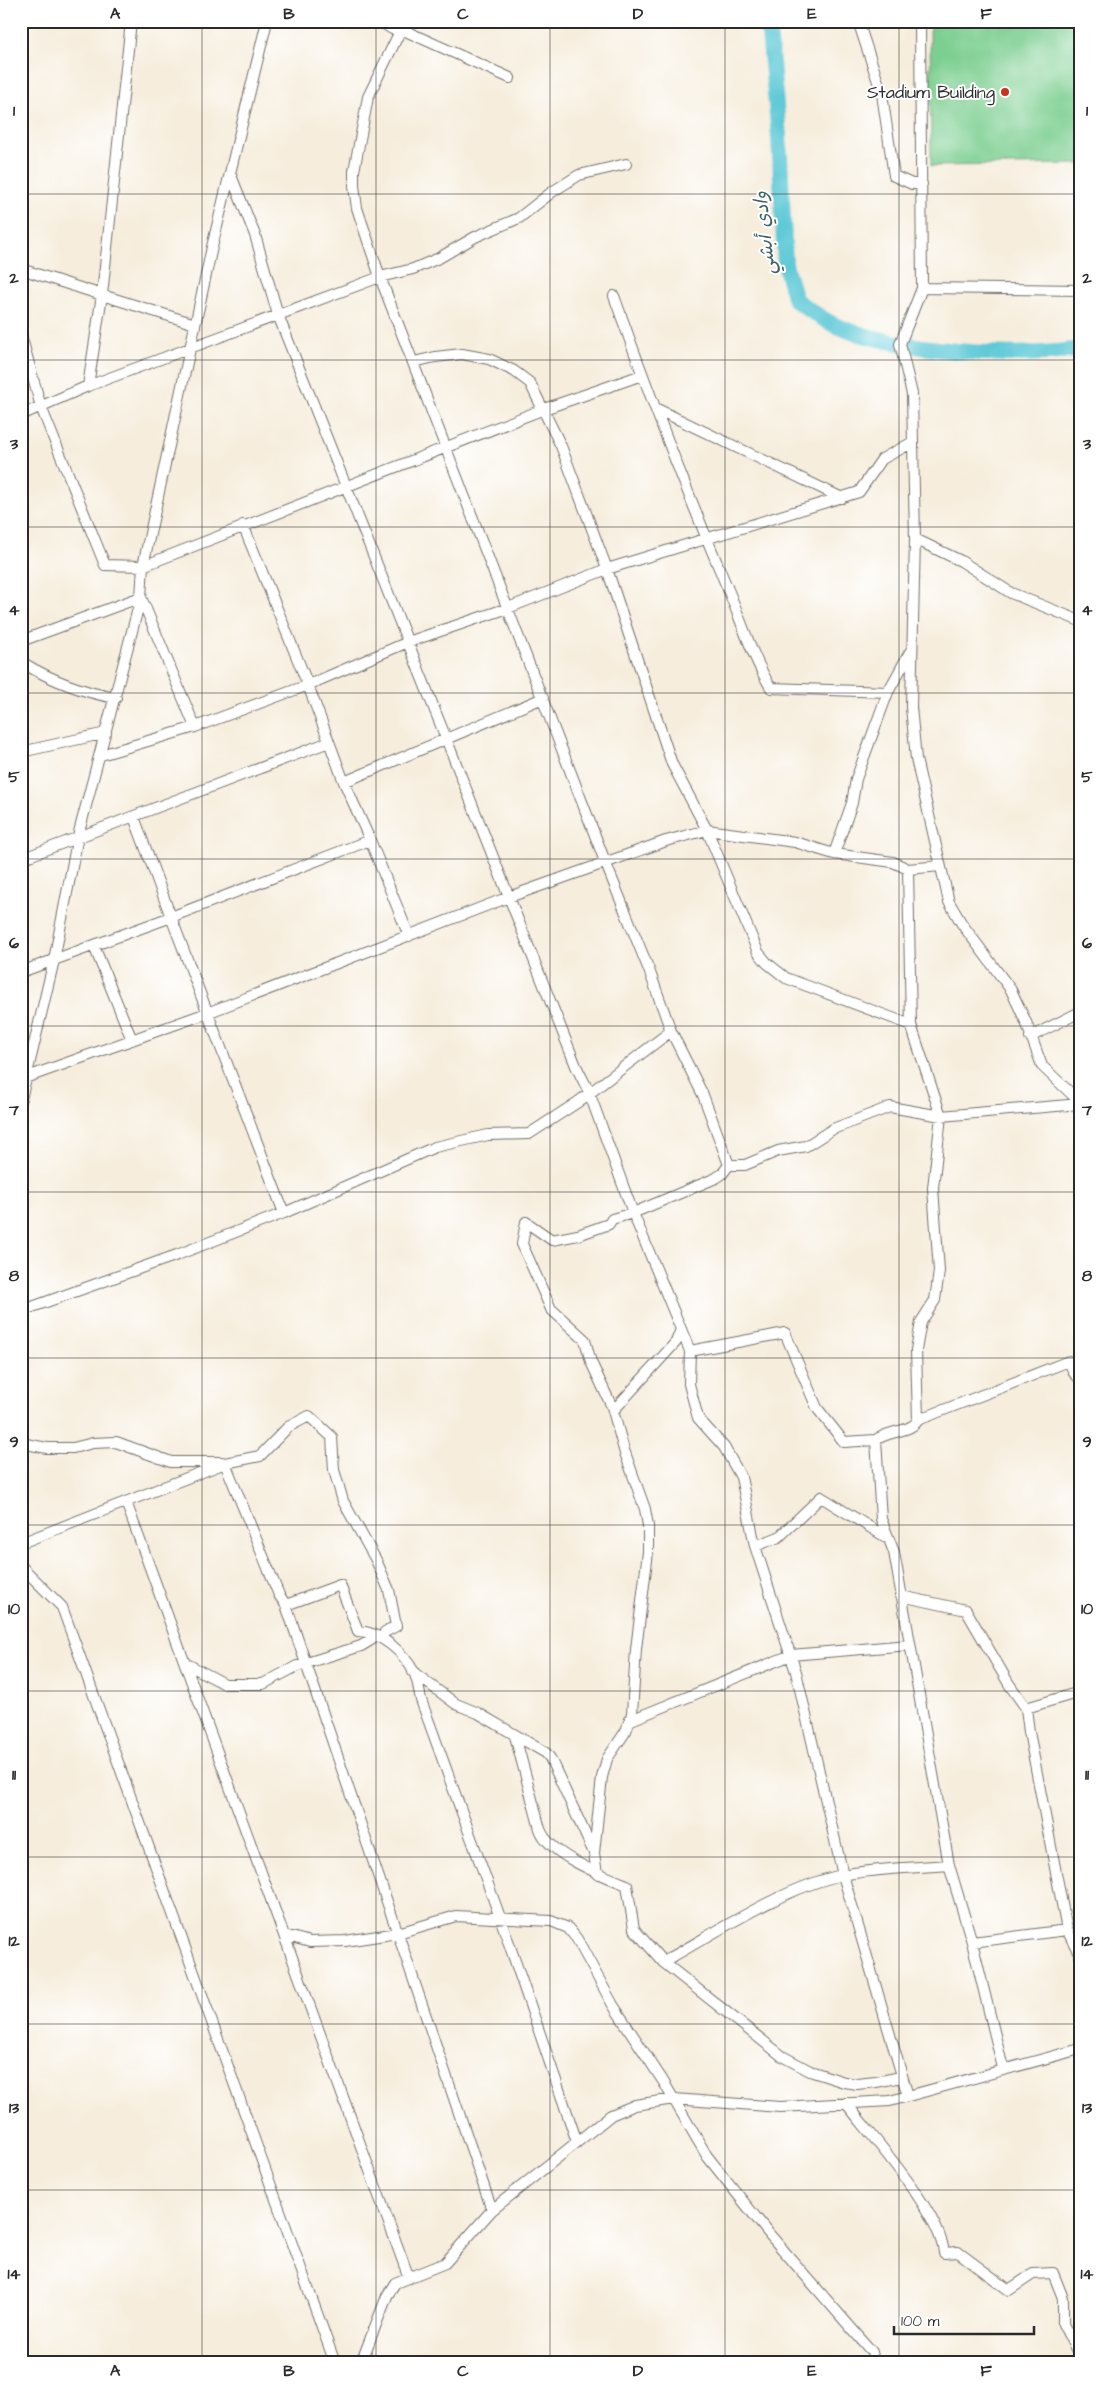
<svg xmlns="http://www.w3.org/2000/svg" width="1101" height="2384" font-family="'Architects Daughter','Playpen Sans Arabic',sans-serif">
	<rect width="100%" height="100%" fill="#fff"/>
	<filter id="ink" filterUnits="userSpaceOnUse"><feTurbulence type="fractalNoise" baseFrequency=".02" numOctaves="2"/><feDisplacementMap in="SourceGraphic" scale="10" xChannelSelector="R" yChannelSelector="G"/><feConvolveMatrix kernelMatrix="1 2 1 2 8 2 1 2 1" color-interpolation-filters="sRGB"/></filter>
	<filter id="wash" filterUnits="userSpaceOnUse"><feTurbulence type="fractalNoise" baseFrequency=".0096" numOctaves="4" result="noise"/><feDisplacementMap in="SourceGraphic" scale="20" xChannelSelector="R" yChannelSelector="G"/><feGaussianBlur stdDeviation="1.12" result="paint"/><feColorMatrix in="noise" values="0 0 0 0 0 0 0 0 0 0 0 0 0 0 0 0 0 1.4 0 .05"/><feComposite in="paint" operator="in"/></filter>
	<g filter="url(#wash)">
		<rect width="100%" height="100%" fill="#f6eddc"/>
		<path fill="#7dcf91" stroke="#547d5e" d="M930 21H1080V164L931 166Z"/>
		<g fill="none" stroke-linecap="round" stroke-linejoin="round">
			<path stroke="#5ec9d7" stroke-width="16" d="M759 21 769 32 779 136 785 264 795 300C808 308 822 320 837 326 899 351 1014 360 1080 349"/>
		</g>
	</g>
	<g filter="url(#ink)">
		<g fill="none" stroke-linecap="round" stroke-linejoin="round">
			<g stroke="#726f69" stroke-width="12">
				<path id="minor" d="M379 21 392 29H401L510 78
					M405 21 368 97 354 171V186L357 208 380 277 606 864 649 970 671 1031 703 1095 729 1165 722 1174 716 1178 633 1213 612 1219 609 1224 578 1235 552 1240 526 1222 522 1244 551 1309 585 1340 591 1362 612 1407 624 1450 645 1509 648 1526V1552L636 1649 632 1714 626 1731 607 1759 602 1777 594 1853
					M858 21 882 94 894 176 912 184H922
					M920 21 922 288 900 344 912 394 915 539 911 707 916 759 949 902 962 924 1011 990 1026 1022 1042 1066 1080 1102
					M230 173 255 235 278 315 576 1066 589 1092 633 1213 690 1351 689 1384 698 1418 724 1447 741 1477 755 1546 796 1672 843 1875 908 2096
					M21 269 102 295 131 21
					M922 288 1080 290
					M614 296C648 392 685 487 724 580 740 616 751 655 771 688L888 692
					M21 335 41 407 105 565 143 566 544 409 642 375
					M414 362 435 357 462 354 489 359 514 371 530 383 561 446 607 569 672 764 707 830 758 952 767 963 786 978 911 1025
					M88 386 102 295 195 324
					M657 409 842 498
					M21 415 88 386 380 277 413 269 439 258 475 237 519 218 552 192 579 175 626 164
					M243 525 308 685 344 782 370 840 409 936
					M915 539 961 561 1011 593 1080 621
					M21 641 141 597 195 727
					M21 659 23 663C53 681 81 692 116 698
					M21 752 106 733
					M101 755 195 727 308 685 408 642 508 608 607 569 859 492 882 459 913 442
					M344 782 543 698
					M134 817 171 917 284 1213
					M834 854 852 803 856 779 888 692 910 652
					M21 859 329 742
					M908 869 911 1025 941 1116 933 1188 939 1271 935 1300 921 1322 916 1350 918 1420C911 1433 888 1430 876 1440L881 1519 894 1552 949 1865 972 1942 1067 1930 1080 1955
					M94 946 132 1040
					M21 972 171 917 370 840
					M1030 1037 1080 1012
					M22 1079 207 1013 509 897 666 841 707 830 795 842 834 854 893 862 908 869 940 866
					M21 1099 54 960 78 836 141 597 143 566 212 247 267 21
					M729 1165H745L778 1151 806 1146 833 1129 890 1107 941 1116 1080 1104
					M21 1311 177 1255 284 1213 435 1147 488 1135 529 1134 578 1102 671 1031
					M690 1351 785 1333 817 1408 844 1442 876 1440
					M613 1411 676 1342 681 1329
					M918 1420 1069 1361 1074 1373 1080 1379
					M21 1443 47 1448H73L93 1443 116 1442 171 1462H222
					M225 1463 279 1595 286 1605 492 2210
					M126 1502 409 2278
					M21 1543 225 1463 260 1456 288 1427 309 1416 332 1437 334 1470 343 1501 376 1560 389 1590 396 1626 385 1632
					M755 1546 779 1537 821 1497 889 1539
					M21 1566 62 1607 335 2363
					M901 1596 966 1610 1009 1684 1026 1708
					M286 1605 340 1585 358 1631C381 1632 403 1652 414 1672 418 1680 419 1691 421 1700L501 1920 577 2142
					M185 1663 225 1684H263L297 1666 361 1646 371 1640
					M413 1672 456 1704 478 1713 546 1753 550 1758 594 1853 597 1874
					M631 1720 791 1655 909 1645
					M515 1736 540 1829C549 1855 602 1875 627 1885L634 1929 663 1962 782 2056 810 2071 844 2082 857 2084 876 2082 901 2077
					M1067 1930 1029 1732 1026 1708 1080 1692
					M284 1935 310 1942 345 1941 398 1933 456 1916 551 1921 568 1928 577 1939 613 2005 663 2081 707 2156 770 2235 872 2352
					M972 1942 1003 2068
					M663 1962C717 1932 782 1888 842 1875 877 1868 914 1868 949 1865
					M846 2103C873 2138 940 2212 944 2253L958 2252 1009 2290 1033 2274 1053 2273 1063 2298V2324L1080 2357
					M361 2363 387 2296 395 2283 445 2263 492 2210 611 2115 635 2105 674 2099 780 2107 890 2101 1080 2049"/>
			</g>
			<use href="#minor" stroke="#fff" stroke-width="10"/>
		</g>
	</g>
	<path fill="none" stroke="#2b2b2b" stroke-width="1" stroke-opacity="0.55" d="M202 21V2363M376 21V2363M550 21V2363M725 21V2363M899 21V2363M21 194H1080M21 360H1080M21 527H1080M21 693H1080M21 859H1080M21 1026H1080M21 1192H1080M21 1358H1080M21 1525H1080M21 1691H1080M21 1857H1080M21 2024H1080M21 2190H1080"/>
	<circle fill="#c8321e" stroke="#fff" stroke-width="2" cx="1005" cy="92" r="5"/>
	<g text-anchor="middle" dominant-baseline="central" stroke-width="4" stroke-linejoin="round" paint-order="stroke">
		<g font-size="18" fill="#2b2b2b" stroke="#fff" text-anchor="end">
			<text x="995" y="92">Stadium Building</text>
		</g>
		<g font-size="19" font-style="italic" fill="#3d6267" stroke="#fff">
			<text transform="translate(765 233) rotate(-96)">وادي أبشي</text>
		</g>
	</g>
	<rect width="1101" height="2384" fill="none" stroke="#fff" stroke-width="55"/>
	<path d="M894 2326v8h140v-8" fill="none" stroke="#2b2b2b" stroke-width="2.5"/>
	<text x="901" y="2326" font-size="15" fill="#2b2b2b" stroke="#ffffff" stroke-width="4" paint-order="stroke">100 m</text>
	<rect x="28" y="28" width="1046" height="2328" fill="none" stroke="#2b2b2b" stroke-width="2"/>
	<g font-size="16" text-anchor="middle" font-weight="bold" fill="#2b2b2b">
		<text x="115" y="19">A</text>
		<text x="289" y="19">B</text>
		<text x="463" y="19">C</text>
		<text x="638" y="19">D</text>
		<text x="812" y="19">E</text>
		<text x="986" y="19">F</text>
		<text x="14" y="116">1</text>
		<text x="1087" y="116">1</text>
		<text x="14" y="283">2</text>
		<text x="1087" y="283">2</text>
		<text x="14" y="449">3</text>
		<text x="1087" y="449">3</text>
		<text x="14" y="615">4</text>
		<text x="1087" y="615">4</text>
		<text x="14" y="782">5</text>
		<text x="1087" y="782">5</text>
		<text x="14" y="948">6</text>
		<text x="1087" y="948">6</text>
		<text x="14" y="1115">7</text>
		<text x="1087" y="1115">7</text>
		<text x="14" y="1281">8</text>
		<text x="1087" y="1281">8</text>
		<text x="14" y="1447">9</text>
		<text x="1087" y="1447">9</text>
		<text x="14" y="1614">10</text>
		<text x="1087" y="1614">10</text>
		<text x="14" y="1780">11</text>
		<text x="1087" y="1780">11</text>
		<text x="14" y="1946">12</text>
		<text x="1087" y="1946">12</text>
		<text x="14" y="2113">13</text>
		<text x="1087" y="2113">13</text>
		<text x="14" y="2279">14</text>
		<text x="1087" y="2279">14</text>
		<text x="115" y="2376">A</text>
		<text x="289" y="2376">B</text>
		<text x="463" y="2376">C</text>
		<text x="638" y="2376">D</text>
		<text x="812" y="2376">E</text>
		<text x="986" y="2376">F</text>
	</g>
</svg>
